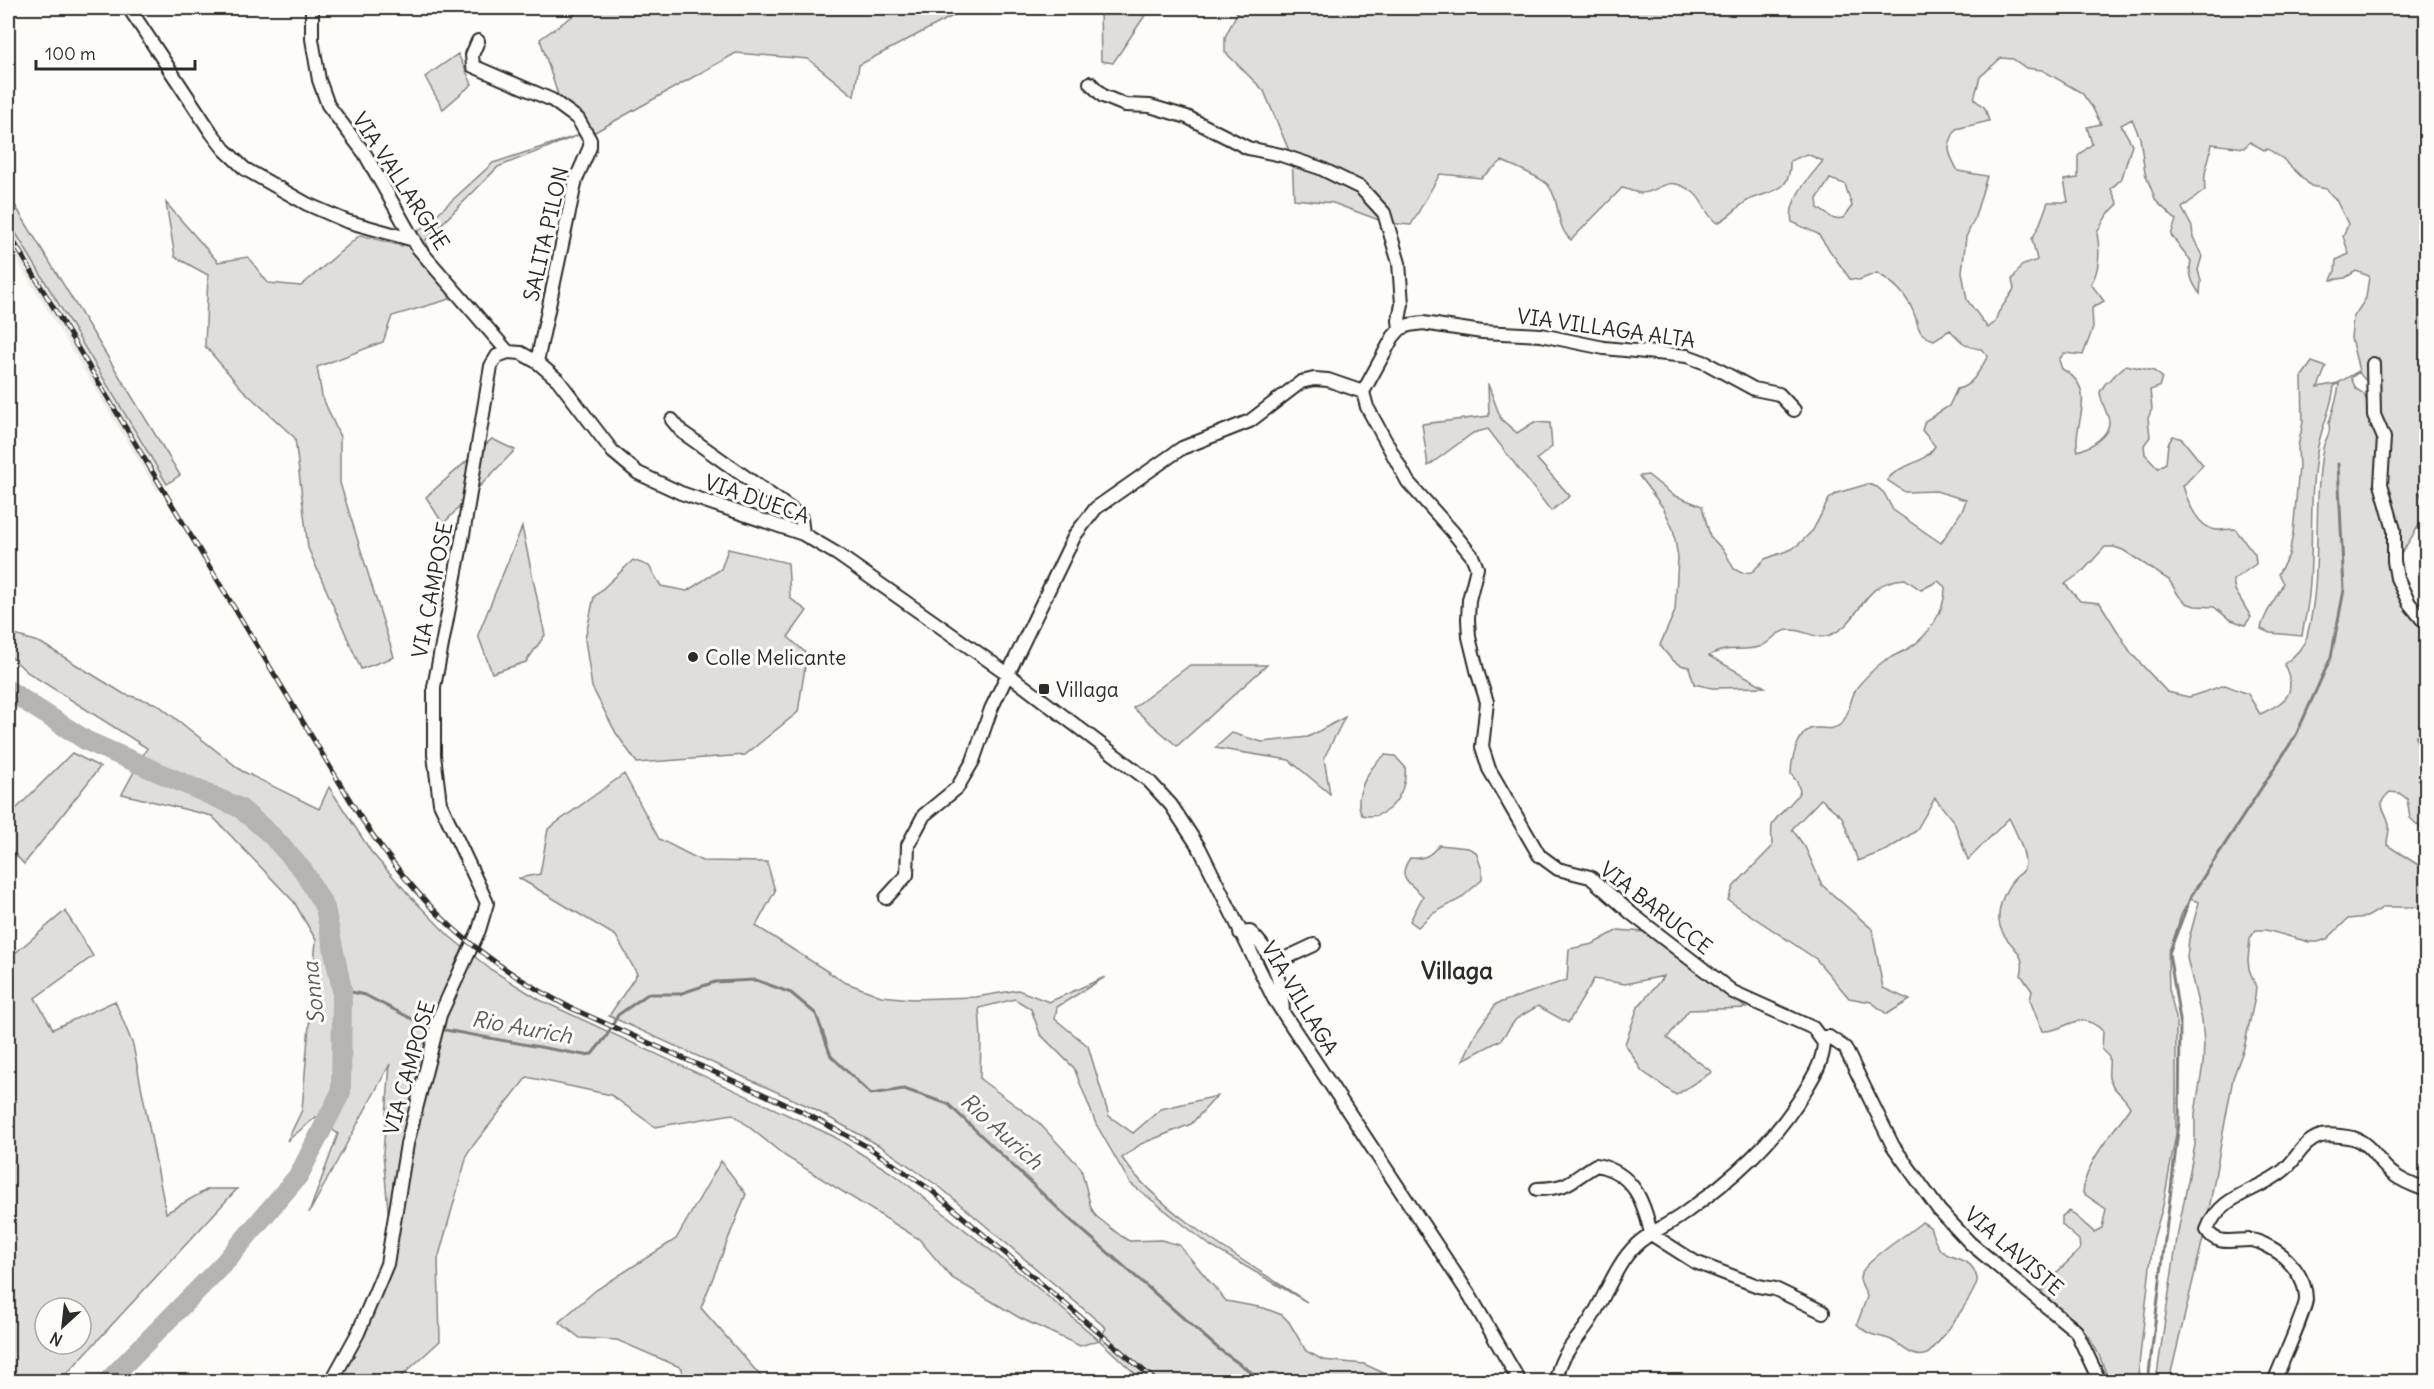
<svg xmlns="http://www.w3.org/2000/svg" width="2434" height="1389" font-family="Delius,sans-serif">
	<rect width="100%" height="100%" fill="#fdfcf7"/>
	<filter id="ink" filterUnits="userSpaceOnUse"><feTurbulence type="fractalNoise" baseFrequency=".0167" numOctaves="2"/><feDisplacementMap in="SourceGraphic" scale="12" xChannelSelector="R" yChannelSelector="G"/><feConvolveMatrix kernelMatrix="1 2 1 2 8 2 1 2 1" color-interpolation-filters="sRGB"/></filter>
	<g filter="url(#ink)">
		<path fill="#edece8" d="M8 220 167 484 157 491 8 245Z"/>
		<path fill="#dfdeda" stroke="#858482" stroke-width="1.5" fill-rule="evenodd" d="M584 8H968L859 65 854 96 808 59 736 53 595 132 558 95 540 39Z
			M1100 8H1150L1113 63 1101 61Z
			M1233 8H2426V490L2419 494 2426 500C2426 524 2406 541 2397 562V529L2383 483 2389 437 2382 425 2381 418 2374 410V404L2371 397 2374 390C2370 382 2363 380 2359 372L2351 378 2356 389 2364 394 2371 413 2370 421 2381 440 2378 484 2392 530 2393 580 2400 600 2426 633V739L2416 736 2417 745 2426 754V833L2410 818 2407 799 2399 793 2390 792C2374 806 2386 808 2389 824 2390 830 2387 838 2387 845L2426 870V911L2416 907H2384L2367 917 2348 919 2327 939 2318 942H2309L2266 930H2256L2250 938 2248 960 2249 969 2256 987 2255 997 2244 1048 2233 1078 2206 1226 2169 1381H2156L2178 1232 2195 1145V1113L2203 1064 2204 1042 2202 1020 2187 958 2189 939 2199 902 2190 899 2181 915 2168 958 2169 989 2176 1018V1134L2163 1206 2153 1240 2139 1365 2140 1381H2110C2105 1373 2103 1364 2099 1355 2086 1327 2065 1310 2039 1296L2056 1273 2080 1250 2079 1240 2062 1225V1216L2070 1211 2094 1232 2102 1228 2106 1209 2083 1193C2084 1163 2114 1132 2130 1107 2125 1096 2112 1090 2109 1078 2108 1072 2110 1064 2109 1057L2102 1050 2103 1031C2078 1007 2065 1033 2042 1031L2030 1000 2032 991 2021 975C2029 949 2001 944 1999 921 1998 906 2005 889 2015 878 2018 875 2021 874 2023 871 2030 859 2015 830 2009 818L1968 860 1954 822 1935 798 1916 831 1887 850 1858 861 1842 817 1821 799 1792 829 1805 847 1822 885 1872 929 1883 988 1910 1000 1887 1014 1871 1002 1849 998 1816 959 1728 900 1734 886 1772 847C1772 840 1771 832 1772 826 1774 816 1794 804 1800 791L1797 782 1791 774C1791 762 1797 734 1810 729 1821 725 1831 733 1841 724 1851 714 1849 697 1858 686 1865 678 1875 667 1884 661 1892 656 1901 653 1909 648 1928 637 1946 609 1945 587L1938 581 1921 590 1905 579C1858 582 1864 622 1830 635 1817 641 1804 629 1790 630 1775 630 1771 644 1759 647 1742 652 1725 645 1709 656L1765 687 1712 688 1694 684 1689 667C1674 665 1668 656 1660 645L1675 611 1678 557 1673 529 1664 509 1639 476 1648 475 1673 495 1702 506 1710 536 1725 552 1734 569 1742 573 1752 572 1765 559 1792 549 1800 543 1813 530 1829 499 1837 493 1868 484 1877 487 1884 493 1893 510 1941 543 1963 509 1966 500 1936 491 1905 492 1887 480C1901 462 1922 467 1935 446L1922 430 1925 421 1949 406 1957 389C1973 386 1980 369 1988 356L1981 349C1967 348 1960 341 1950 330L1934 340C1915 334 1920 326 1913 311 1906 294 1893 282 1877 273L1859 280 1850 279 1818 234 1792 222C1787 200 1810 177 1823 161L1807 154 1790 161C1791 192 1774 190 1751 199 1740 203 1731 217 1717 223 1705 215 1704 201 1694 193 1665 171 1661 194 1640 193 1635 193 1628 189 1622 188L1571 240C1555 227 1561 201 1548 185 1541 177 1513 166 1502 161L1481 178 1440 174 1411 225 1387 223 1333 203 1294 199 1292 158 1264 91 1225 52V37L1237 13ZM2001 58 2013 59 2026 68 2042 70 2082 93 2092 107 2101 124 2087 127 2092 144 2078 156V178L2064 180 2068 202H2048L2039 226 2032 239 2037 260 2021 266 2012 280 2014 289 1998 313 1995 322 1988 328 1967 300 1962 272 1966 237 1974 220 1987 176 1958 171C1948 152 1945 149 1956 129L1989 121 1985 108 1974 99 1980 77ZM2132 119 2140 138 2145 173 2156 201 2176 220 2171 235 2191 261C2188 274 2192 283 2200 294L2201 281 2198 270 2202 256 2193 237 2192 227 2182 208 2205 190C2203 168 2209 164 2212 144L2244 148 2250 142 2264 150 2268 149 2283 159 2311 186 2326 189 2336 200 2348 224 2343 236 2349 254 2336 260 2335 271 2331 280 2345 278 2356 271 2369 276 2366 298 2353 318 2351 338 2359 371 2338 383 2318 387 2326 367 2312 362 2302 376 2303 422 2298 447 2299 467 2293 533 2289 555 2278 574 2283 583C2277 598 2263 614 2261 629L2270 633 2302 636C2304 622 2308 608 2309 594 2314 545 2308 495 2318 446 2322 426 2333 404 2334 385L2339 384C2338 396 2333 410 2329 423 2329 426 2330 429 2329 432 2328 437 2324 443 2323 448 2312 510 2323 576 2307 636 2303 649 2294 657 2284 664 2298 693 2287 702 2260 714L2248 694 2225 685 2189 697 2167 692 2131 653 2100 603 2080 601 2065 584 2083 571 2105 547H2114L2123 550 2169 580 2179 596 2186 603 2195 606 2214 607 2229 619 2245 625 2251 617 2235 590 2233 580 2256 564 2255 554 2235 529C2229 529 2222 530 2216 530 2197 527 2188 502 2183 486L2203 465 2182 439 2173 436 2168 444 2166 463 2158 468 2145 454 2144 445 2150 437 2148 418 2152 409 2150 390 2159 387 2162 377 2154 371 2126 365 2105 384 2100 392C2101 403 2108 414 2109 421 2110 436 2090 447 2078 451 2071 425 2101 390 2062 369L2059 360 2064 353 2083 355 2093 328 2092 308 2104 301 2091 284C2100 270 2100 249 2097 233L2107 215 2118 204 2111 189 2122 178 2132 144 2121 125ZM1830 179 1845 184 1852 206 1843 218 1834 219 1818 208 1817 199Z
			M458 54 472 84 443 109 425 77Z
			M579 135 498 167 425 241 450 299 392 316 383 342 317 367 322 396 340 437V483L394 657 361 669 308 548 295 438 242 389 205 346 208 275 175 257 166 203 218 262 248 257 268 283 301 286 360 235 402 246 493 163Z
			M8 194 180 475 167 484 8 220Z
			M1488 384 1501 419 1517 433 1534 422 1550 423 1552 447 1537 459 1570 496 1551 511 1488 429 1473 433 1428 466 1422 424 1489 416Z
			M492 439 515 450 443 524 426 497Z
			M522 527 545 635 526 662 492 673 478 635Z
			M728 549 788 563 790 598 807 611 788 637 807 654 798 712 745 755 637 763 616 733 592 687 585 639 594 597 633 560 649 566 661 586 687 591 721 569Z
			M8 626 15 635 41 643 124 694 157 704 242 771 319 809 329 787 372 853 411 897 449 936 490 969 540 1000 833 1136 898 1177 1026 1278 1099 1340 1106 1328 941 1188 880 1146 810 1107 609 1016 637 974 616 936 519 878 540 874 548 829 624 774 659 839 702 861 767 862 775 891 756 926 844 982 881 996 912 999 976 997 1018 990 1049 1002 1105 977 1057 1007 1055 1019 1088 1046 1109 1116 1133 1133 1161 1109 1217 1096 1191 1124 1141 1144 1122 1158C1161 1215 1249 1263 1307 1302L1212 1247 1130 1183 1096 1124 1074 1068 1040 1034 1031 1009 1015 999 979 1008 981 1039 980 1079 1038 1122 1081 1168 1091 1208 1096 1216 1121 1236 1129 1241 1161 1240 1179 1245 1226 1301 1264 1308 1282 1315 1289 1322 1306 1351 1323 1360 1364 1364 1401 1381H1143L1099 1340 1080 1346 1020 1318 952 1278 919 1239 785 1156 733 1114 655 1127 611 1095 527 1077 468 1152 438 1259 440 1341 396 1381H333L393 1267 383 1153 390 1064 309 1213 338 1134 316 1117 287 1141 302 1110 316 940 294 902 212 816 122 794 147 748 27 672 8 654Z
			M1190 665H1267L1177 746 1133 708Z
			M1345 717 1324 758 1330 794 1289 760 1215 748 1232 733 1262 742 1308 737Z
			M72 753 100 767 24 864 8 847V817Z
			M1385 755 1395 756 1405 767C1408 791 1389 822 1362 815 1352 796 1369 767 1385 755Z
			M1439 845 1468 848 1476 852 1482 870V880L1460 899 1432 914 1418 927 1410 921 1423 896C1409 882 1396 878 1410 858 1425 859 1430 856 1439 845Z
			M65 911 93 956 35 998 53 1029 115 1001 133 1045 166 1213 208 1189H237L60 1381H8V959ZM45 1308H81V1344H45Z
			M1618 930 1645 932 1746 1008 1689 1010 1667 1038 1712 1072 1676 1095 1642 1071 1625 1044 1638 1007 1664 976 1625 984 1594 979 1568 1023 1538 1006 1516 1019 1501 1040 1463 1060 1477 1031 1496 1004 1567 980 1569 949 1593 944Z
			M721 1161 746 1194 701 1308 765 1381H683L682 1368 617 1340 580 1338 559 1322 596 1290 676 1239Z
			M1922 1222 1930 1227C1933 1235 1935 1246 1942 1251 1955 1262 1972 1256 1977 1278 1980 1288 1936 1349 1927 1354 1913 1361 1900 1343 1889 1339 1876 1335 1866 1335 1857 1324L1867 1297C1866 1292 1861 1284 1860 1279 1858 1264 1909 1234 1922 1222Z"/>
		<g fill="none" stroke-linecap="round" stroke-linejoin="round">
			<path stroke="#7e7d7b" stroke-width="3" d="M342 990 365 995 430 1028
				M445 1030 584 1055 592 1054 606 1037 618 1015 648 994H679L715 982 756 980 791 993 816 1014 831 1056 871 1094 904 1089 948 1104 1065 1215 1220 1350 1265 1382
				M2148 1382 2179 1122 2180 1020 2169 953 2191 896 2296 735 2331 657 2344 590 2338 464"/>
			<path stroke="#b5b4b1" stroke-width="20" d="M8 690 87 741 240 808 271 835 303 870 325 908 342 990 341 1092 299 1175 224 1263 107 1382"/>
			<g stroke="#2b2b2b" stroke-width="16">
				<path id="minor" d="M129 8 211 132 224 149 245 169 307 204 346 221 414 240
					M312 8V39L319 80 328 105 365 154 418 248 508 352
					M478 41 472 55 473 66 552 100 578 119 590 140V147L576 179 537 362
					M1090 83 1103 96 1125 105 1150 106 1187 117 1248 148 1281 155 1320 168 1361 188 1384 213 1399 263 1402 304 1399 320 1400 329
					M2373 364 2374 415 2384 438 2381 484 2394 530V561L2397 578 2409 603 2426 624
					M1363 392 1367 407 1408 482 1452 531 1472 556 1477 568 1469 600 1468 619 1469 637 1478 674 1487 702 1482 747 1489 769 1539 855 1558 869 1590 877 1632 914 1733 992 1813 1028 1824 1043C1823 1061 1815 1074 1806 1089 1775 1142 1731 1180 1682 1215 1667 1226 1649 1232 1636 1245 1616 1264 1606 1295 1591 1319 1577 1342 1560 1352 1556 1382
					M1363 392 1393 337 1400 329 1409 325 1423 323 1482 332 1541 335 1604 348 1687 356 1706 363 1754 389 1779 394 1794 410
					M672 420 682 432 792 510 801 518 803 534
					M886 898 907 875 908 845 924 815 957 788 973 761 991 709 1075 535 1096 508 1182 448 1250 421 1301 382 1314 379 1328 380 1363 392
					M1240 933 1250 932C1273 953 1282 981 1283 1012
					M1273 964 1314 945
					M1821 1037H1829L1845 1048 1893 1146 1939 1210 1970 1243 2076 1331 2100 1382
					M1537 1189C1571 1188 1569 1181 1596 1165 1633 1172 1644 1201 1651 1234L1695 1262 1758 1286 1775 1289 1823 1312
					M331 1382 358 1333 387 1264 407 1144 440 1015 479 930 487 903 440 803 434 755V687L464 529 491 366 497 356 508 352 521 353 537 362 558 380 613 452 638 473 681 493 803 534 837 554 1008 674 1149 781 1171 805 1200 849 1274 999 1470 1296 1520 1382
					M2274 1382C2280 1366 2306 1310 2306 1299 2306 1282 2294 1266 2282 1255 2274 1249 2259 1240 2249 1240 2233 1240 2216 1246 2207 1230 2221 1193 2257 1193 2284 1170 2297 1159 2303 1141 2321 1136 2331 1134 2343 1136 2353 1138 2372 1144 2378 1163 2393 1174 2403 1182 2415 1186 2426 1190"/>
			</g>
			<use href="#minor" stroke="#fdfcf7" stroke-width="12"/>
			<g stroke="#2b2b2b" stroke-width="5">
				<path id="rail" d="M8 232 359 815C419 906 475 958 571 1008L801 1111 868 1147 931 1190 1157 1382"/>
			</g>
			<use href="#rail" stroke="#fdfcf7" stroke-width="3" stroke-dasharray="9" stroke-linecap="butt"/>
		</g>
	</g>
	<g fill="#2b2b2b" stroke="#fdfcf7" stroke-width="2">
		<circle cx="693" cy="657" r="6"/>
		<rect x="1038" y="683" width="12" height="12" rx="3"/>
	</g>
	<g text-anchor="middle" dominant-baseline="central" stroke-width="6" stroke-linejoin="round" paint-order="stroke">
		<g font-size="21" fill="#2b2b2b" stroke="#fdfcf7">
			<text transform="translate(401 181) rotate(57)">VIA VALLARGHE</text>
			<text transform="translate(546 234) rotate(-77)">SALITA PILON</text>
			<text transform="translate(1606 328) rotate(8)">VIA VILLAGA ALTA</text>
			<text transform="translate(757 499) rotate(19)">VIA DUECA</text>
			<text transform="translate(432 590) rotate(-79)">VIA CAMPOSE</text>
			<text transform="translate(1656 908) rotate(38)">VIA BARUCCE</text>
			<text transform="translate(1300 998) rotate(59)">VIA VILLAGA</text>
			<text transform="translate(409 1068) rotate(-74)">VIA CAMPOSE</text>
			<text transform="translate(2014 1251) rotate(41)">VIA LAVISTE</text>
		</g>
		<g font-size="21" fill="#2b2b2b" stroke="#fdfcf7" text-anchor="start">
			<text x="705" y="657">Colle Melicante</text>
			<text x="1056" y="689">Villaga</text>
		</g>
		<g font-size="22" font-style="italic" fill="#5b5b5a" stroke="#fdfcf7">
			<text transform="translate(313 993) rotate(-96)">Sonna</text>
			<text transform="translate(522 1027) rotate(10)">Rio Aurich</text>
			<text transform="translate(1002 1131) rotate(42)">Rio Aurich</text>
		</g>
		<g font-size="24" font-weight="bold" fill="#2b2b2b" stroke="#fdfcf7">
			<text x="1457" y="970">Villaga</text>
		</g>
	</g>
	<rect width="2434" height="1389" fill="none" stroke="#fdfcf7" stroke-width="30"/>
	<rect x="15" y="15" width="2404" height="1359" fill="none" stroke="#2b2b2b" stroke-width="2" filter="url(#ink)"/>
	<g transform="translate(63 1326) rotate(207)"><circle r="28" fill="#fdfcf7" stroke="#a9a8a5" stroke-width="1.5"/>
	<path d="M0-4.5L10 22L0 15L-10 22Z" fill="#2b2b2b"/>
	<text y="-9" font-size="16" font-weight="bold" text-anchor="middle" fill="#2b2b2b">N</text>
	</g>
	<path d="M36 60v9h159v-9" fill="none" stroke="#2b2b2b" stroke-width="3"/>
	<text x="45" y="60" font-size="18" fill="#2b2b2b" stroke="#fdfcf7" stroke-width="4.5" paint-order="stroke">100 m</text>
</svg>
